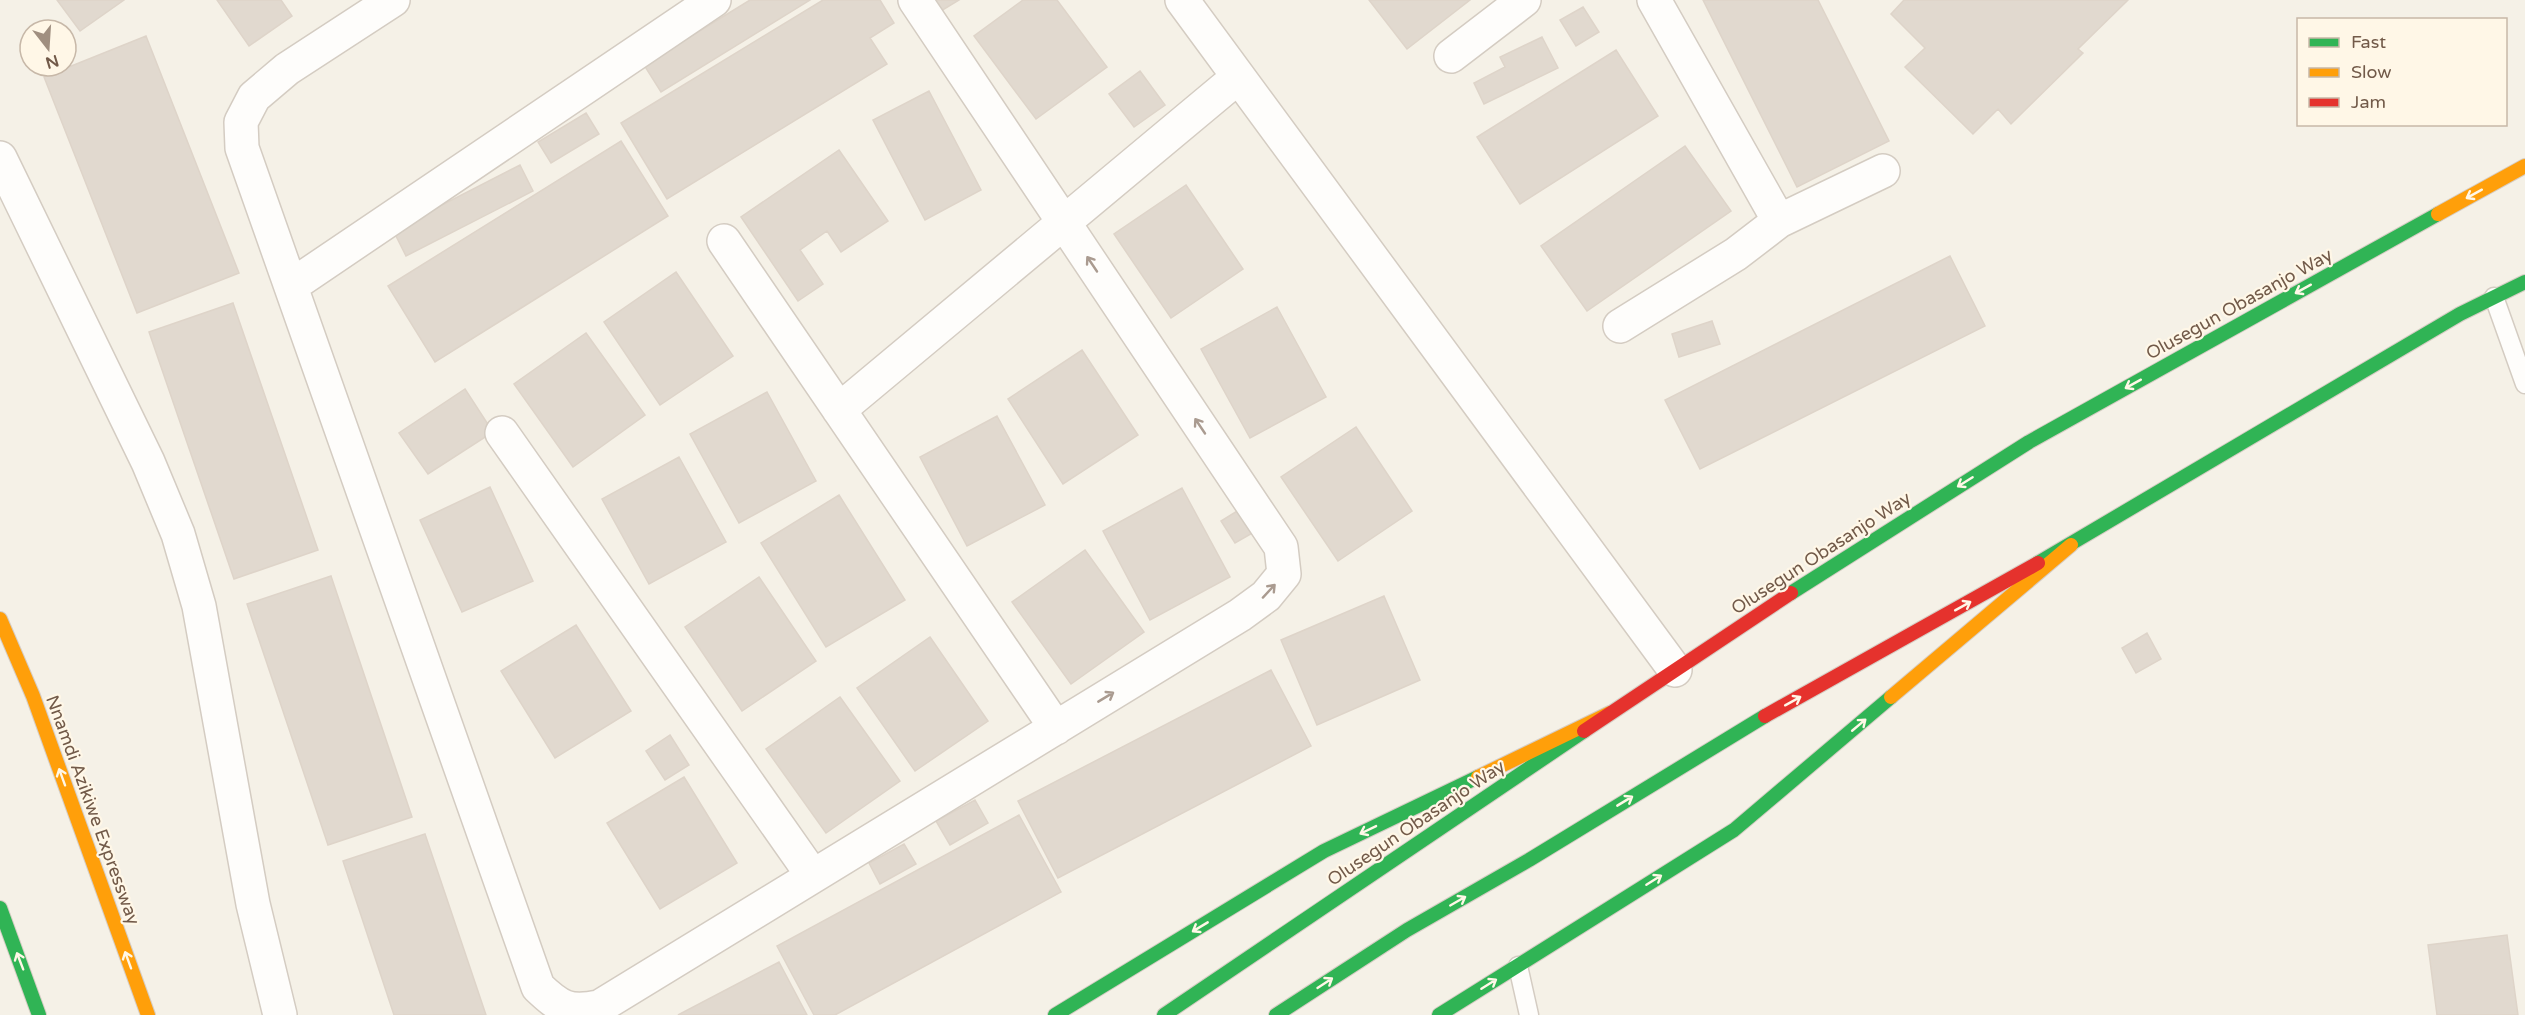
<svg xmlns="http://www.w3.org/2000/svg" width="2525" height="1015" font-family="'Varela Round',sans-serif">
	<rect width="100%" height="100%" fill="#f5f1e7"/>
	<path fill="#e1d9cf" stroke="#ded4c9" stroke-width="1.5" d="M57 0H124L80 31Z
		M217 0H281L292 16 249 46Z
		M750 0H810L661 92 644 65Z
		M823 0H880L894 23 870 38 887 64 667 199 621 123Z
		M934 0H959L941 11Z
		M1023 0H1057L1107 67 1036 119 974 36Z
		M1369 0H1470L1407 49Z
		M1703 0H1818L1889 141 1797 187Z
		M1904 0H2128L2078 49 2083 53 2011 124 1998 109 1973 134 1905 67 1925 48 1891 14Z
		M1583 7 1599 32 1576 46 1560 20Z
		M146 36 239 273 137 313 44 77Z
		M1542 37 1558 68 1484 104 1474 83 1505 67 1500 57Z
		M1616 50 1658 116 1520 204 1477 137Z
		M1140 71 1165 105 1134 127 1109 94Z
		M929 91 981 190 925 220 873 120Z
		M586 113 599 134 551 163 538 142Z
		M621 141 668 216 435 362 388 286Z
		M1685 146 1731 211 1587 311 1541 246Z
		M839 150 888 221 841 252 827 231 800 250 823 284 798 301 741 217Z
		M520 165 533 191 406 256 393 230Z
		M1186 185 1243 269 1171 318 1114 234Z
		M1950 256 1985 326 1700 469 1665 400Z
		M676 272 733 356 660 405 604 322Z
		M233 303 318 550 234 579 149 332Z
		M1277 307 1326 397 1250 438 1201 349Z
		M1712 321 1720 344 1679 357 1672 334Z
		M586 333 645 415 573 467 514 384Z
		M1082 350 1138 435 1063 484 1008 399Z
		M465 389 493 432 428 474 399 433Z
		M767 392 816 481 739 523 690 434Z
		M997 416 1045 505 967 546 920 457Z
		M1356 427 1412 511 1338 561 1281 477Z
		M679 457 726 542 649 584 602 499Z
		M490 487 533 581 462 612 420 520Z
		M1182 488 1230 577 1150 620 1103 531Z
		M839 495 905 600 826 647 761 543Z
		M1242 508 1256 531 1235 543 1221 521Z
		M1085 550 1144 632 1071 684 1012 602Z
		M331 576 412 817 328 845 247 604Z
		M759 577 816 661 742 711 685 627Z
		M1384 596 1420 680 1317 725 1281 640Z
		M576 625 631 711 555 758 501 671Z
		M2147 633 2161 659 2136 673 2122 648Z
		M930 637 988 721 915 771 857 688Z
		M1271 670 1311 746 1058 878 1018 801Z
		M840 697 900 781 826 833 766 749Z
		M670 735 689 765 665 780 646 751Z
		M684 777 737 863 660 909 607 823Z
		M975 800 988 823 950 845 936 821Z
		M1019 815 1061 892 835 1015H814L777 946Z
		M425 834 486 1015H394L343 861Z
		M904 844 916 864 880 884 869 863Z
		M2507 935 2518 1015H2437L2428 945Z
		M779 962 807 1015H678Z"/>
	<g fill="none" stroke-linecap="round" stroke-linejoin="round">
		<g stroke="#d4ccc2" stroke-width="21">
			<path id="lane" d="M2494 297 2525 384
				M1518 966 1529 1015"/>
		</g>
		<g stroke="#d4ccc2" stroke-width="36">
			<path id="street" d="M393 0 287 69 254 97 241 122 242 148 538 987C560 1008 569 1013 599 1007L1240 615 1266 596 1284 574 1281 547 915 0
				M1182 0 1675 670
				M1451 56 1524 0
				M0 158 148 462 178 534 199 606 253 904 280 1015
				M1779 221 1883 171
				M724 241 1056 728
				M291 286 714 0
				M1620 326 1736 254 1779 221 1654 0
				M839 410 1237 78
				M502 433 813 876"/>
		</g>
		<g stroke="#d6cdc4" stroke-width="16">
			<path id="fast" d="M2038 563 2460 314 2525 282
				M1791 593 2029 442 2438 214
				M0 908 39 1015
				M1055 1015 1324 851 1478 777
				M1164 1015 1584 731
				M1276 1015 1407 930 1529 860 1765 716
				M1439 1015 1734 830 1891 697"/>
		</g>
		<g stroke="#d6cdc4" stroke-width="16">
			<path id="slow" d="M2438 214 2525 166
				M0 619 33 696 148 1015
				M1891 697 2071 545
				M1478 777 1610 713"/>
		</g>
		<g stroke="#d6cdc4" stroke-width="16">
			<path id="jam" d="M1765 716 2038 563
				M1584 731 1791 593"/>
		</g>
		<use href="#lane" stroke="#fefdfb" stroke-width="18"/>
		<use href="#street" stroke="#fefdfb" stroke-width="33"/>
		<use href="#fast" stroke="#30b455" stroke-width="14"/>
		<use href="#slow" stroke="#ff9f0a" stroke-width="14"/>
		<use href="#jam" stroke="#e5322d" stroke-width="14"/>
	</g>
	<defs><path id="oneway-shaft" d="M-6 0H5M1.5-3L5.5 0L1.5 3" fill="none" stroke-width="1.6" stroke-linecap="round" stroke-linejoin="round" transform="scale(1.5)"/></defs>
	<g stroke="#fff7e7">
		<use href="#oneway-shaft" transform="translate(2474 194) rotate(151)"/>
		<use href="#oneway-shaft" transform="translate(2303 289) rotate(151)"/>
		<use href="#oneway-shaft" transform="translate(2133 384) rotate(151)"/>
		<use href="#oneway-shaft" transform="translate(1965 482) rotate(148)"/>
		<use href="#oneway-shaft" transform="translate(1963 606) rotate(-29)"/>
		<use href="#oneway-shaft" transform="translate(1793 701) rotate(-29)"/>
		<use href="#oneway-shaft" transform="translate(1859 725) rotate(-40)"/>
		<use href="#oneway-shaft" transform="translate(62 777) rotate(-110)"/>
		<use href="#oneway-shaft" transform="translate(1625 801) rotate(-31)"/>
		<use href="#oneway-shaft" transform="translate(1368 830) rotate(154)"/>
		<use href="#oneway-shaft" transform="translate(1654 880) rotate(-32)"/>
		<use href="#oneway-shaft" transform="translate(1458 901) rotate(-30)"/>
		<use href="#oneway-shaft" transform="translate(1200 927) rotate(149)"/>
		<use href="#oneway-shaft" transform="translate(128 960) rotate(-110)"/>
		<use href="#oneway-shaft" transform="translate(20 961) rotate(-111)"/>
		<use href="#oneway-shaft" transform="translate(1325 983) rotate(-33)"/>
		<use href="#oneway-shaft" transform="translate(1489 984) rotate(-32)"/>
	</g>
	<g stroke="#aa9b90">
		<use href="#oneway-shaft" transform="translate(1092 264) rotate(-124)"/>
		<use href="#oneway-shaft" transform="translate(1200 426) rotate(-124)"/>
		<use href="#oneway-shaft" transform="translate(1269 591) rotate(-47)"/>
		<use href="#oneway-shaft" transform="translate(1106 697) rotate(-31)"/>
	</g>
	<g text-anchor="middle" dominant-baseline="central" stroke-width="4.5" stroke-linejoin="round" paint-order="stroke">
		<g font-size="18" fill="#725a49" stroke="#fff7e7">
			<text transform="translate(2239 304) rotate(-29)">Olusegun Obasanjo Way</text>
			<text transform="translate(1821 553) rotate(-33)">Olusegun Obasanjo Way</text>
			<text transform="translate(93 810) rotate(70)">Nnamdi Azikiwe Expressway</text>
			<text transform="translate(1416 823) rotate(-34)">Olusegun Obasanjo Way</text>
		</g>
	</g>
	<rect x="2297" y="18" width="210" height="108" fill="#fff7e7" stroke="#c7b8a8" stroke-width="1.5"/>
	<rect x="2309" y="38" width="30" height="9" fill="#30b455" stroke="#c7b8a8" stroke-width="1.5"/>
	<text x="2351" y="48" font-size="18" fill="#725a49">Fast</text>
	<rect x="2309" y="68" width="30" height="9" fill="#ff9f0a" stroke="#c7b8a8" stroke-width="1.5"/>
	<text x="2351" y="78" font-size="18" fill="#725a49">Slow</text>
	<rect x="2309" y="98" width="30" height="9" fill="#e5322d" stroke="#c7b8a8" stroke-width="1.5"/>
	<text x="2351" y="108" font-size="18" fill="#725a49">Jam</text>
	<g transform="translate(48 48) rotate(163)"><circle r="28" fill="#fff7e7" stroke="#c7b8a8" stroke-width="1.5"/>
	<path d="M0-4.5L10 22L0 15L-10 22Z" fill="#a08f80"/>
	<text y="-9" font-size="16" font-weight="bold" text-anchor="middle" fill="#725a49">N</text>
	</g>
</svg>
